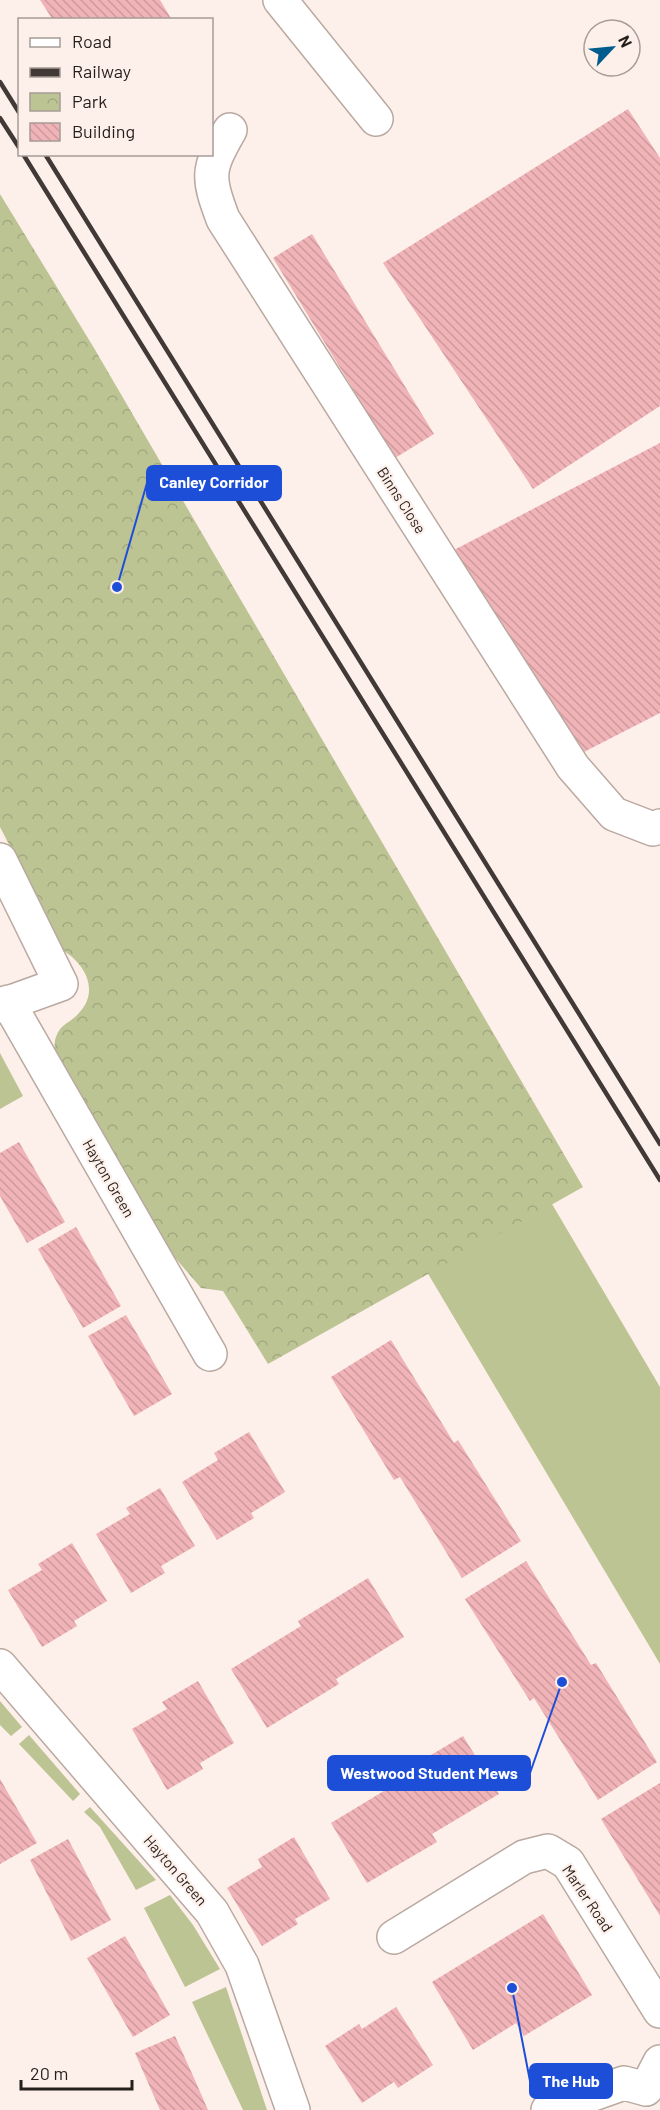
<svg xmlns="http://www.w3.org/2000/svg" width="660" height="2110" font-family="Barlow,sans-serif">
	<defs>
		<pattern id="park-crowns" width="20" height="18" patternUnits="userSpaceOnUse" patternTransform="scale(1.5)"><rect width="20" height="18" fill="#bdc494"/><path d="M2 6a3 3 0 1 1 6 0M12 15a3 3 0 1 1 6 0" fill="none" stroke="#a2a87f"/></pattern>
		<pattern id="building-back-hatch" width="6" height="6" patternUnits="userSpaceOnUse" patternTransform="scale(1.5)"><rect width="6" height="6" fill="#f0b3b7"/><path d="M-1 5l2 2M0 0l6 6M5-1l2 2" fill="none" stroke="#ce9a9d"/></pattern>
	</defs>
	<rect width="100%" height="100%" fill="#fdefe9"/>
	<path fill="#bdc494" d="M0 1053 23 1096 0 1109Z
		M552 1204 660 1387V1664L427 1272Z
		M0 1701 22 1727 11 1736 0 1725Z
		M29 1735 80 1794 73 1801 19 1744Z
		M90 1807 156 1880 136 1890 100 1827 84 1812Z
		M170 1895 193 1925 220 1969 185 1987 144 1908Z
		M226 1987 267 2110H243L192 2002Z"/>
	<path fill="url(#park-crowns)" d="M0 194 94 348 583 1187 268 1364 223 1291 201 1288 165 1246 56 1061C56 1054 53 1044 56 1037 60 1024 70 1023 78 1014 100 992 86 965 64 951L0 827Z"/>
	<path fill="url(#building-back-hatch)" d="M40 0H160L172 20H53Z
		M628 109 660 158V406L533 489 383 263Z
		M312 234 434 434 395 458 273 258Z
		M660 443V713L582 753 452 551Z
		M19 1142 65 1222 27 1243 0 1196V1153Z
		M76 1227 121 1306 83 1328 38 1249Z
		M126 1315 172 1394 134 1416 88 1336Z
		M391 1340 454 1443 458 1440 521 1541 462 1578 400 1477 394 1480 331 1377Z
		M249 1432 285 1492 251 1513 254 1518 217 1540 182 1482 218 1460 214 1453Z
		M160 1488 195 1546 161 1566 165 1573 131 1593 96 1534 130 1514 126 1508Z
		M72 1543 107 1601 74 1621 77 1626 42 1647 8 1590 42 1570 38 1564Z
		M526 1561 591 1665 596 1663 657 1762 598 1800 534 1698 530 1701 465 1599Z
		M368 1578 404 1637 336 1679 339 1684 267 1728 231 1669 301 1626 298 1621Z
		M198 1681 234 1743 200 1763 203 1769 167 1790 132 1729 167 1709 162 1702Z
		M463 1736 499 1794 432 1834 437 1842 367 1883 331 1823 397 1783 394 1777Z
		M0 1779 37 1843 0 1864Z
		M660 1783V1916L601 1819Z
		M294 1837 330 1899 295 1919 298 1924 262 1946 227 1888 262 1867 258 1859Z
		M68 1839 111 1920 71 1941 30 1860Z
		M543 1914 592 1995 524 2036 516 2023 473 2050 432 1982Z
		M125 1936 170 2015 133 2037 87 1958Z
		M396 2007 433 2065 398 2088 394 2082 362 2103 325 2046 359 2024 362 2029Z
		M175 2036 194 2078 208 2110H160L135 2053Z"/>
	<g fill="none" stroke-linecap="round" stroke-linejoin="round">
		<g stroke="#b9a9a1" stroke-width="36">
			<path id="minor" d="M280 0 376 119
				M230 130C207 170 207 176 223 219L573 767 614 814 653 829 660 826
				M0 860 61 984 0 1006
				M8 1002 210 1354
				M0 1666 212 1912 242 1965 293 2110
				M394 1937 524 1857 548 1851 568 1863 660 2011
				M646 2089 660 2062
				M548 2110 624 2083 646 2089"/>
		</g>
		<use href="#minor" stroke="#fff" stroke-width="33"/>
		<path stroke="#403936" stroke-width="4.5" d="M0 82 20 114
			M0 118 20 149
			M23 154 660 1180
			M45 154 660 1144"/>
	</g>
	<g text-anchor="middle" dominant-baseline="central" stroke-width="4.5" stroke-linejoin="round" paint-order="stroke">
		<g font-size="15" fill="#251f1c" stroke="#fdefe9">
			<text transform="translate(402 500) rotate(57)">Binns Close</text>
			<text transform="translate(109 1178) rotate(60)">Hayton Green</text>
			<text transform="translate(176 1870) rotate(49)">Hayton Green</text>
			<text transform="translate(588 1898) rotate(56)">Marler Road</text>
		</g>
	</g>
	<path fill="none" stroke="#1d4ed8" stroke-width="2" d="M117 587L147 483M562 1682L530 1773M512 1988L530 2081"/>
	<g fill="#1d4ed8" stroke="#fdefe9" stroke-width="2">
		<circle cx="117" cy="587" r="6"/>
		<circle cx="562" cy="1682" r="6"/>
		<circle cx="512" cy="1988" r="6"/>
	</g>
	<g fill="#1d4ed8" stroke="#1d4ed8" stroke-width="2">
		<rect x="147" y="466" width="134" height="34" rx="6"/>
		<rect x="328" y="1756" width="202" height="34" rx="6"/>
		<rect x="530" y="2064" width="82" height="34" rx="6"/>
	</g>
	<g font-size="16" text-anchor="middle" font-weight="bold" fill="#fff">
		<text x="214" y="488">Canley Corridor</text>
		<text x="429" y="1779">Westwood Student Mews</text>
		<text x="571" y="2087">The Hub</text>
	</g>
	<rect x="18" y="18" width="195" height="138" fill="#fdefe9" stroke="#a79c97" stroke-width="1.5"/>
	<rect x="30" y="38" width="30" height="9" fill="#ffffff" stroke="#a79c97" stroke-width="1.5"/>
	<text x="72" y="48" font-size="18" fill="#251f1c">Road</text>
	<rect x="30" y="68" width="30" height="9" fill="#403936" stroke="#a79c97" stroke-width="1.5"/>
	<text x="72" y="78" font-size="18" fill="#251f1c">Railway</text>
	<rect x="30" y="93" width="30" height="18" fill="url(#park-crowns)" stroke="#a79c97" stroke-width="1.5"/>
	<text x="72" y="108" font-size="18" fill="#251f1c">Park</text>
	<rect x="30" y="123" width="30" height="18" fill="url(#building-back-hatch)" stroke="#a79c97" stroke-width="1.5"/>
	<text x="72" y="138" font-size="18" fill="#251f1c">Building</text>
	<g transform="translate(612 48) rotate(64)"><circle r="28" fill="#fdefe9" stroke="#a79c97" stroke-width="1.5"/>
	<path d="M0-4.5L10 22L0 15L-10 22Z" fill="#005c8d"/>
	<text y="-9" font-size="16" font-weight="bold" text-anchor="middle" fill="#251f1c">N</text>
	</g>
	<path d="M21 2080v9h111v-9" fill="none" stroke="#251f1c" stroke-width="3"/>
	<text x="30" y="2080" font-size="18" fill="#251f1c" stroke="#fdefe9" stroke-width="4.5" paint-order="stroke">20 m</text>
</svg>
